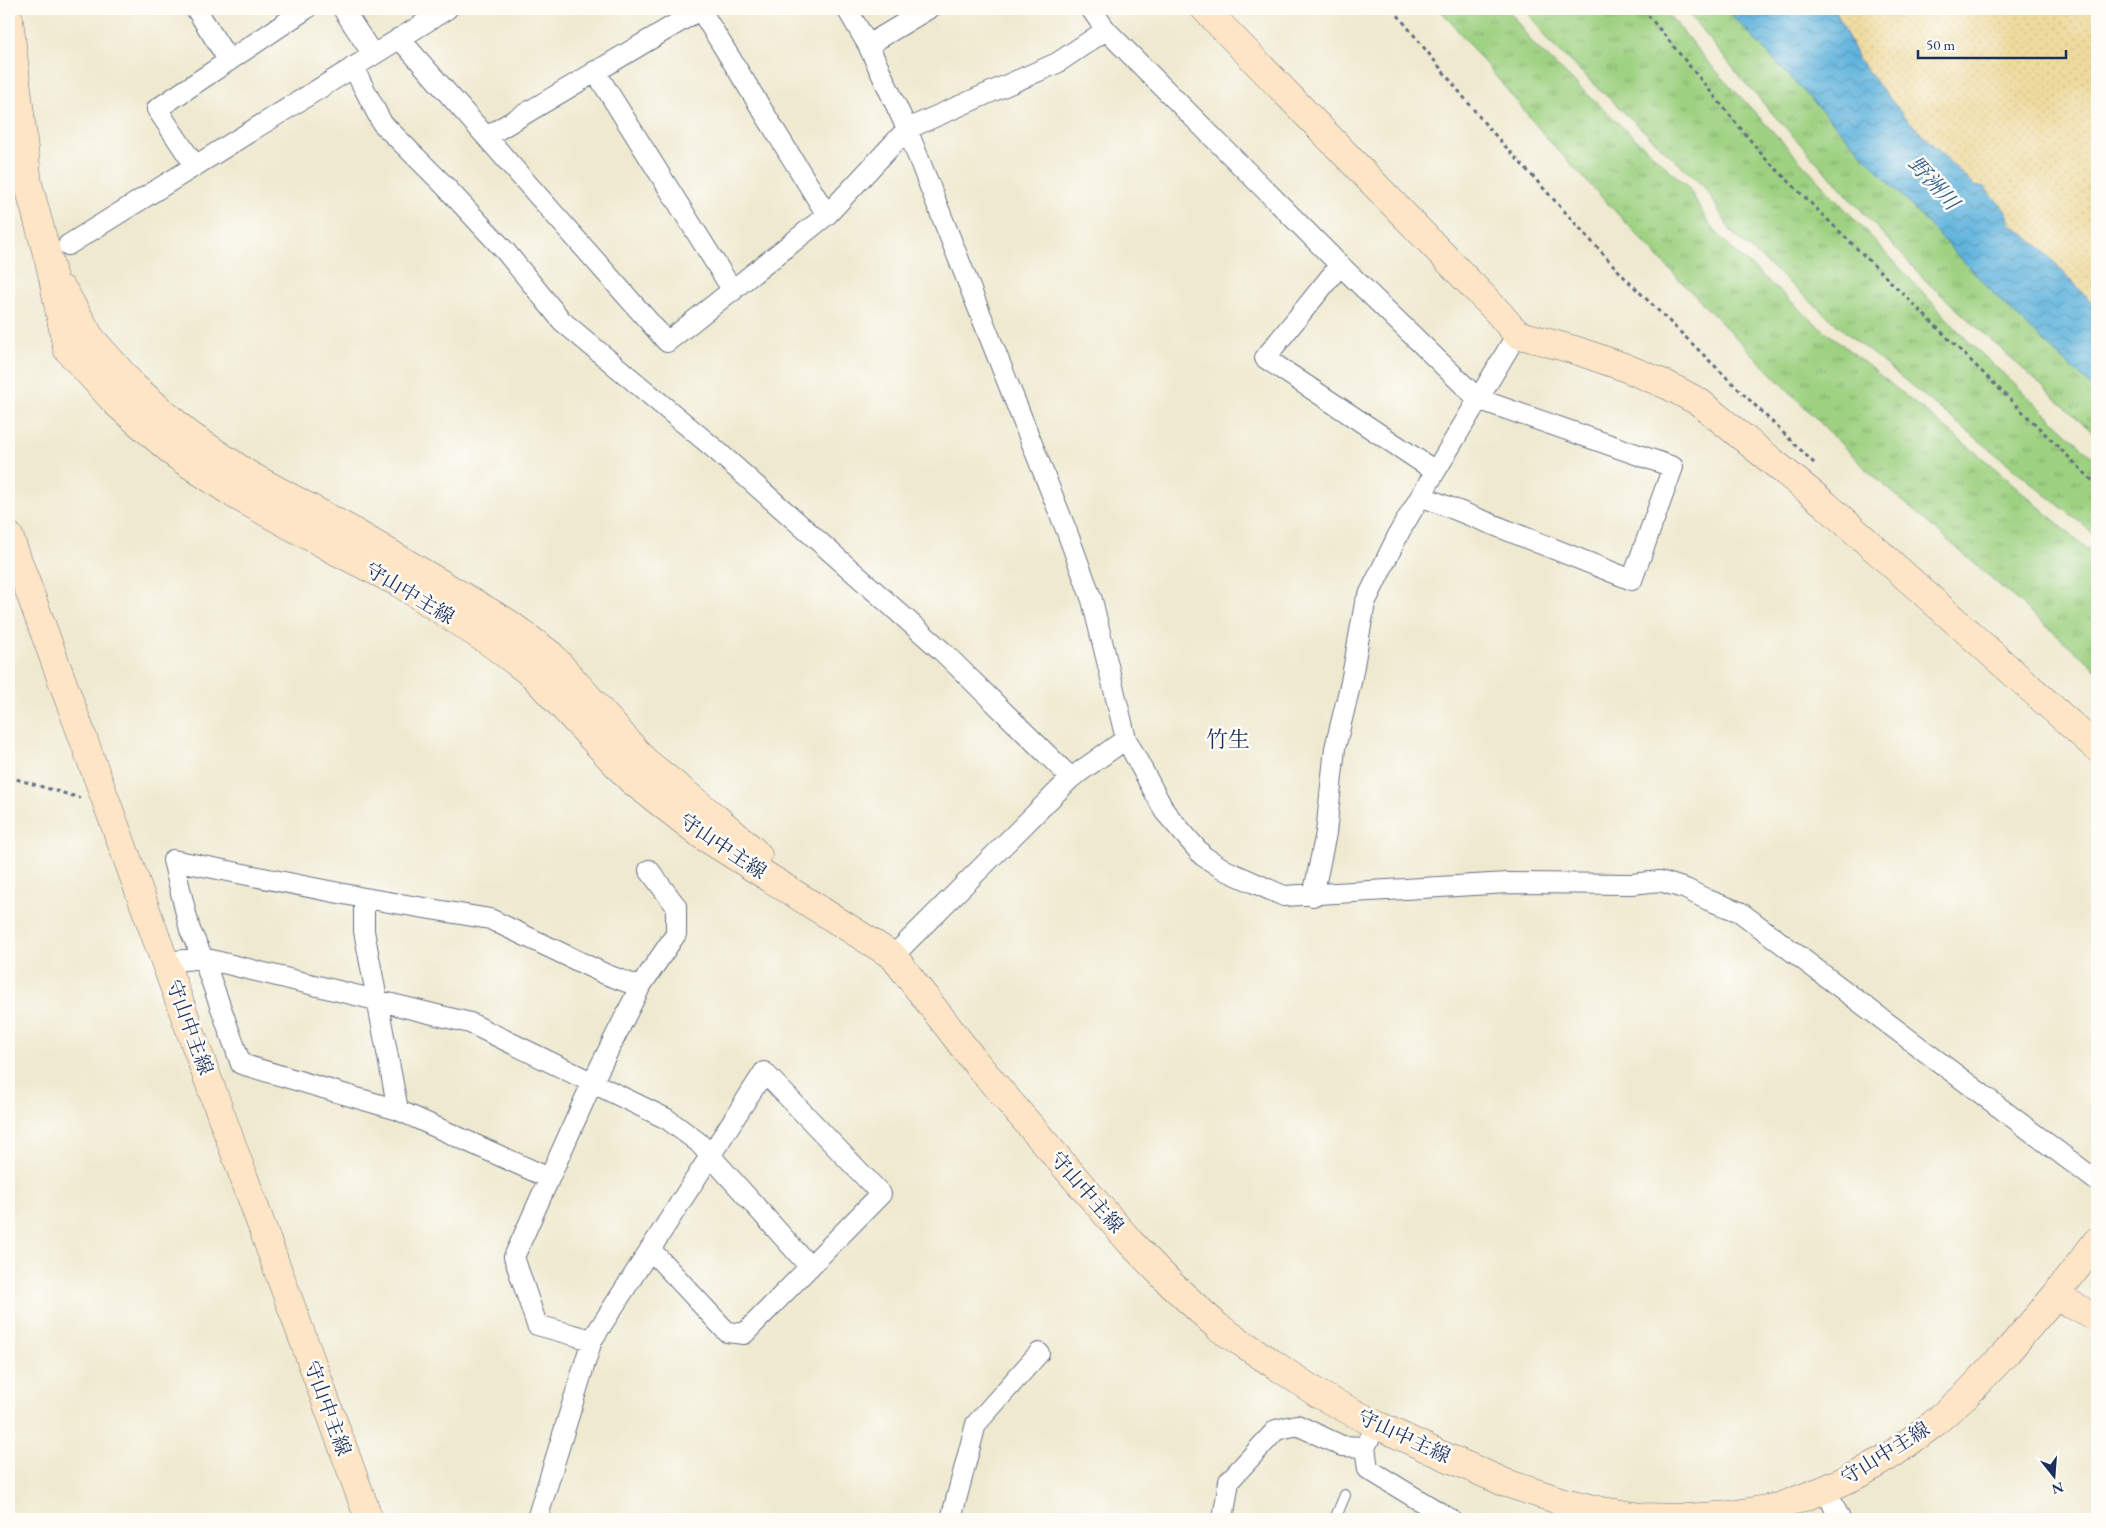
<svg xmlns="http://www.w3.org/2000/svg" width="2106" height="1528" font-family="'EB Garamond','Noto Serif JP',serif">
	<defs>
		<pattern id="grass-tufts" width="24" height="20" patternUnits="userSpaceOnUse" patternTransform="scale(1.25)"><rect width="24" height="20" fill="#9ed181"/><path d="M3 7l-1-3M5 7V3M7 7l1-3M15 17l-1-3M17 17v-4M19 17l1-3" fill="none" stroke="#80aa6d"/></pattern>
		<pattern id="sand-dots" width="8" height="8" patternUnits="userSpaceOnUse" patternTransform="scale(1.25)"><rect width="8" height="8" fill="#eeda9e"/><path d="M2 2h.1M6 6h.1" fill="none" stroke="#ccbb8a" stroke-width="1.8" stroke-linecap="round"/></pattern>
		<pattern id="water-waves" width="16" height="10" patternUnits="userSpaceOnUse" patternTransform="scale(1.25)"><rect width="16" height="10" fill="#61b4dd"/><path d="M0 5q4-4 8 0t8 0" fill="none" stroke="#4f93b6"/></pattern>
	</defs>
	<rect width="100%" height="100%" fill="#fdfcf7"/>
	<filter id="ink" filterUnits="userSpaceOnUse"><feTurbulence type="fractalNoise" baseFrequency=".02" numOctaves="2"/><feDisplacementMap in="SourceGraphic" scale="10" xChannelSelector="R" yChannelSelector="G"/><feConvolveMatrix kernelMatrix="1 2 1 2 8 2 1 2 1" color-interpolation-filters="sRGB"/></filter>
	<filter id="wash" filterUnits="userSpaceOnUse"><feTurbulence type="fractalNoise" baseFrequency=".0096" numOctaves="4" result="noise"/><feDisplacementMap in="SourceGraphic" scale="20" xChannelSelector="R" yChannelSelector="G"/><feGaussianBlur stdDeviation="1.12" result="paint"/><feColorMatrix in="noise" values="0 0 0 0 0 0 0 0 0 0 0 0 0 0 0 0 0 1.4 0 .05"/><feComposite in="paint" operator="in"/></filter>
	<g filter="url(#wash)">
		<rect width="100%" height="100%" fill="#efe9cf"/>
		<path fill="url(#grass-tufts)" stroke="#5c8070" d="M1440 9H1508L1533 44 1688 187 1709 224 1734 251 1814 322 1996 469 2097 558V670L1867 470 1691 292 1551 143Z
			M1526 9H1664L1707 61 1969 342 2097 461V536L1849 335 1732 233 1707 190 1548 41Z
			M1685 9H1726L1998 298 2097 392V436L1926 281 1751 90Z"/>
		<path fill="url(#sand-dots)" stroke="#84847e" d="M1835 9H2097V308L2037 244 2010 224 2007 212 1975 187 1903 115 1858 59Z"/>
		<path fill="url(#water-waves)" stroke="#3e729e" d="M1726 9H1835L1858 59 1903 115 1975 187 1983 186 2007 212 2010 224 2037 244 2097 308V392L1998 298Z"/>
	</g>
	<g filter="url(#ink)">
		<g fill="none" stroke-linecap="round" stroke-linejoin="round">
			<g stroke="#657086" stroke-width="12">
				<path id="lane" d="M1335 1519 1345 1495"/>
			</g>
			<g stroke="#657086" stroke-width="22">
				<path id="street" d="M196 9 229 61
					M343 9 373 55
					M700 9 827 215
					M847 9 868 45 907 129 1067 532 1092 600 1126 739 1165 812 1203 856 1225 870 1284 896 1508 883 1632 884 1660 881 1686 889 1708 900 1740 912 2097 1181
					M1091 9 1106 30 1340 265 1478 399 1673 467 1632 580 1421 496
					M399 38 667 342 827 215 907 129 1057 63 1106 30
					M868 45 928 9
					M353 67 382 123 444 185 506 252 562 321 716 450 942 651 1071 778
					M595 71 733 291
					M486 137 701 9
					M195 166 157 109 306 9
					M68 245 447 9
					M1340 265 1265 358 1435 471
					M1313 896 1326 833 1335 748 1351 682 1365 603 1400 531 1517 334
					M364 898V931L398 1110
					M893 956 1071 778 1126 739
					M166 962 203 958 470 1023 667 1119 698 1142 810 1267
					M549 1178 398 1110 241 1064 203 958 190 930 173 860 359 897 490 919 605 974 640 987
					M592 1340 537 1325 514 1257 592 1083 640 987 676 934V906L649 870
					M1365 1447 1368 1469 1450 1519
					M1826 1489 1840 1519
					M537 1519 592 1340 764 1072 881 1194 744 1334 727 1332 650 1249
					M951 1519 976 1424 1039 1353
					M1223 1519 1229 1481 1276 1430 1297 1425 1342 1446 1365 1447 1377 1425"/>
			</g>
			<g stroke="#657086" stroke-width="29">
				<path id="secondary" d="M1205 9 1497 311 1517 334 1575 350 1624 367 1667 385 1699 402 1826 505 2097 748
					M9 19 28 183 51 269 67 349 116 403 177 456 235 495 338 552 399 583 492 644 533 675 631 780 703 836 893 956 976 1063 1131 1243 1172 1285 1218 1327 1320 1395 1377 1425 1435 1452 1506 1483 1561 1501 1603 1511 1641 1517 1686 1518 1730 1515 1778 1507 1826 1489 1861 1473 1894 1453 1932 1425 1967 1394 2007 1352 2055 1296 2097 1241
					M63 290 90 337 134 387 188 434 249 475 347 528 508 623 551 655 645 761 716 818 758 855
					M9 536 369 1519
					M2055 1296 2097 1318"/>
			</g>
			<path stroke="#657086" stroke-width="3" stroke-dasharray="4 4" stroke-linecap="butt" d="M1393 9 1486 125 1625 278 1815 464
				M1643 9 1764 157 2097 485
				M9 777 80 798
				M9 1511 36 1519"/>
			<use href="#lane" stroke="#fff" stroke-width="10"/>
			<use href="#street" stroke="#fff" stroke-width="20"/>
			<use href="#secondary" stroke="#fde5c5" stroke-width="28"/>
		</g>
	</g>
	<g text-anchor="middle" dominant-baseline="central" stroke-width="5" stroke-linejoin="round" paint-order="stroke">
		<g font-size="20" fill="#1b2f5e" stroke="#fdfcf7">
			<text transform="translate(410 593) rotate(31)">守山中主線</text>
			<text transform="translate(723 846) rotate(34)">守山中主線</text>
			<text transform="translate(190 1027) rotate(70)">守山中主線</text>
			<text transform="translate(1087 1192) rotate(49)">守山中主線</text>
			<text transform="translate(328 1408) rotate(70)">守山中主線</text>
			<text transform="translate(1404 1436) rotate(25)">守山中主線</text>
			<text transform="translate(1885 1453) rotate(-32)">守山中主線</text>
		</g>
		<g font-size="21" font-style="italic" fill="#345e8a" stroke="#fdfcf7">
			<text transform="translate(1934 183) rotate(48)">野洲川</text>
		</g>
		<g font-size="22" fill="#1b2f5e" stroke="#fdfcf7">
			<text x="1228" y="739">竹生</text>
		</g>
	</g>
	<rect width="2106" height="1528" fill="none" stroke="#fdfcf7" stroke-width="30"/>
	<g transform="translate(2054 1476) rotate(163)" stroke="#fdfcf7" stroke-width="4" paint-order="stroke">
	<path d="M0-4L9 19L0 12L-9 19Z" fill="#1b2f5e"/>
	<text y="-8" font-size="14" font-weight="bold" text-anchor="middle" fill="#1b2f5e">N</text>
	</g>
	<path d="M1918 50v8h148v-8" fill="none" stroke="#1b2f5e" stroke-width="2.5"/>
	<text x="1926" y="50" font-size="15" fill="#1b2f5e" stroke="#fdfcf7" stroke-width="4" paint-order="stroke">50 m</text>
</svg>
